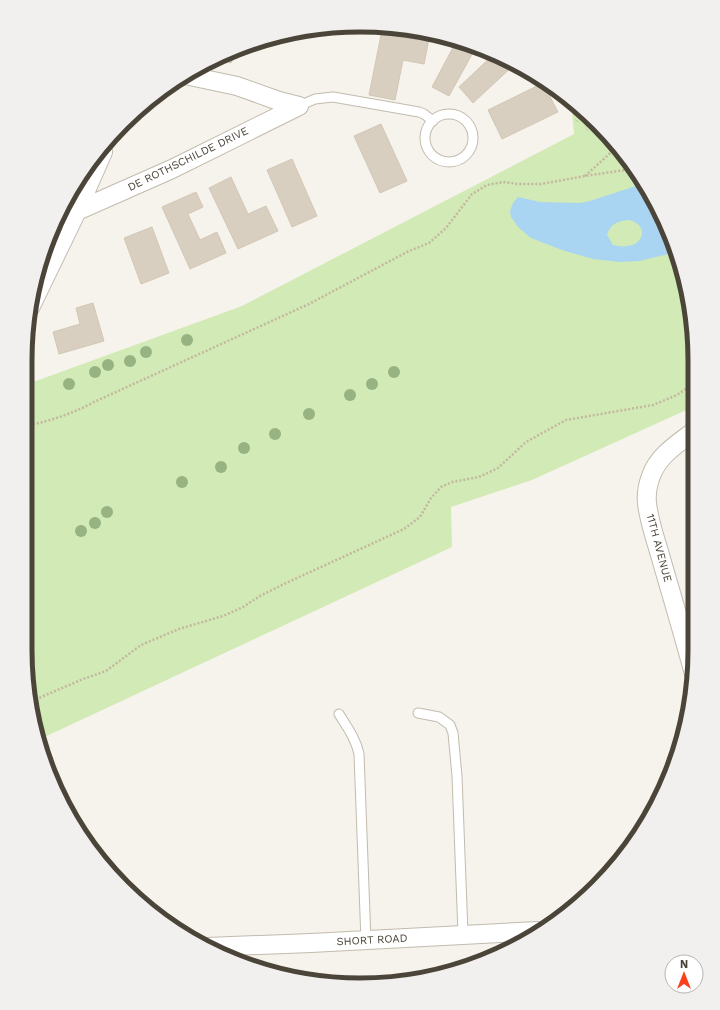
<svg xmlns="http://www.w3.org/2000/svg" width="720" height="1010" font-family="'Work Sans',sans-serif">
	<defs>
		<pattern id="forest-crowns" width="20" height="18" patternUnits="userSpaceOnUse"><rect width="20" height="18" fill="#d2eab5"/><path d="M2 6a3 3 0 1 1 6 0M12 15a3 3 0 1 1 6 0" fill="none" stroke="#b6ca9c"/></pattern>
	</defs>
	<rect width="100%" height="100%" fill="#f6f3ec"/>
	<path fill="#d2eab5" d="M571 100 612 139 661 212 692 316 693 407 532 480 451 507 452 547 38 740 25 650V385L242 306 574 134Z"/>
	<path fill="url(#forest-crowns)" d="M571 100 605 132 602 134 589 132 573 118Z"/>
	<path fill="#a9d4f2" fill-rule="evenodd" d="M642 184 661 212 673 253 639 261 620 262 593 259 562 250 531 238 518 227 511 217 510 211 513 203 518 197 540 202 580 203 590 201ZM628 220C652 224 644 253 613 245L607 235C610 224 618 221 628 220Z"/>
	<path fill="#d8cfc1" stroke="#d3c7b4" d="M382 30 429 39 424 64 403 60 395 100 369 95Z
		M457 40 476 47 449 96 432 87Z
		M238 49 231 63 219 58Z
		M494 54 508 60 515 64 473 103 459 87Z
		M543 83 558 112 502 139 488 110Z
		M381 124 407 181 380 193 354 136Z
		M292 159 317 216 292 227 267 170Z
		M231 177 248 214 266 206 278 231 238 249 209 188Z
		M196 192 203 207 188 214 200 240 217 232 226 253 190 269 162 207Z
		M152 227 169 273 141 284 124 238Z
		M93 303 104 341 59 354 53 332 80 324 76 308Z"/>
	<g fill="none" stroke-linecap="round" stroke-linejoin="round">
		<g stroke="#c2bbae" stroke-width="11">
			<path id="service" d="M299 106 315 99 333 97 419 112 424 114 433 121
				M425 138a24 24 0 1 1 48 0a24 24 0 1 1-48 0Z
				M418 713 439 717 450 725 453 733 457 776 463 934
				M339 714C347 727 356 739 359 754L366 941"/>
		</g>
		<g stroke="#c2bbae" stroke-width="20">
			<path id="minor" d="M185 75 237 86 279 101 299 106
				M77 211 172 169 299 106
				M30 308 77 211 103 152
				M693 432C677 444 658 456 651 476 648 484 646 494 647 503 649 523 657 543 662 562 673 600 684 637 694 674
				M207 947 311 943 538 931"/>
		</g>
		<path stroke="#c4b79f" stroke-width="2.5" stroke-dasharray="2 2" stroke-linecap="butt" d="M585 176 617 147
			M25 426C50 421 72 414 94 402L309 304 407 252 429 243 446 228 472 194 487 185 503 182 518 184H541L585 176 632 169
			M32 701 83 679 106 671 141 645 179 629 223 616 243 607 260 596 284 584 404 529 420 517 431 498 441 487 452 482 479 477 498 468 526 442 566 420 653 405 677 395 693 384"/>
		<use href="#service" stroke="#fff" stroke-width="9"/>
		<use href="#minor" stroke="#fff" stroke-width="18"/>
	</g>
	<g fill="#97b381">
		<circle cx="187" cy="340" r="6"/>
		<circle cx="146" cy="352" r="6"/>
		<circle cx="130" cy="361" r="6"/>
		<circle cx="108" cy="365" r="6"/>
		<circle cx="95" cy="372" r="6"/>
		<circle cx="394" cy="372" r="6"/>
		<circle cx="69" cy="384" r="6"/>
		<circle cx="372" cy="384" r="6"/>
		<circle cx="350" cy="395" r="6"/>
		<circle cx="309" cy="414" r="6"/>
		<circle cx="275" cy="434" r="6"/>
		<circle cx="244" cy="448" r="6"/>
		<circle cx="221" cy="467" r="6"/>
		<circle cx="182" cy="482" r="6"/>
		<circle cx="107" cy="512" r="6"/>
		<circle cx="95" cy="523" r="6"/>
		<circle cx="81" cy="531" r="6"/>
	</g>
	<g text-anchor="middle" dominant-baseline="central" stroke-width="3" stroke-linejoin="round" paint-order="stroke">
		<g font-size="11" fill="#4b4439" stroke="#fff">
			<text transform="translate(188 159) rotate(-26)">DE ROTHSCHILDE DRIVE</text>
			<text transform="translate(659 548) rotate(75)">11TH AVENUE</text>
			<text transform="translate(372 940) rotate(-3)">SHORT ROAD</text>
		</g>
	</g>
	<path d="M0 0H720V1010H0ZM360 32H360A328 328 0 0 1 688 360V650A328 328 0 0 1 360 978H360A328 328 0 0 1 32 650V360A328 328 0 0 1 360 32Z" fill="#f1f0ef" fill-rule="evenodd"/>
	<path fill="none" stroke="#4b4439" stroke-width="5" d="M360 32H360A328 328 0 0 1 688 360V650A328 328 0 0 1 360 978H360A328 328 0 0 1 32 650V360A328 328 0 0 1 360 32Z"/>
	<g transform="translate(684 974)"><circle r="19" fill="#ffffff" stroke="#b7b4b0"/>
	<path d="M0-3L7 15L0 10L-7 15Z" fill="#fc3f1d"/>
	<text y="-6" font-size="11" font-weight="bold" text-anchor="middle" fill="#4b4439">N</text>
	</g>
</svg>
